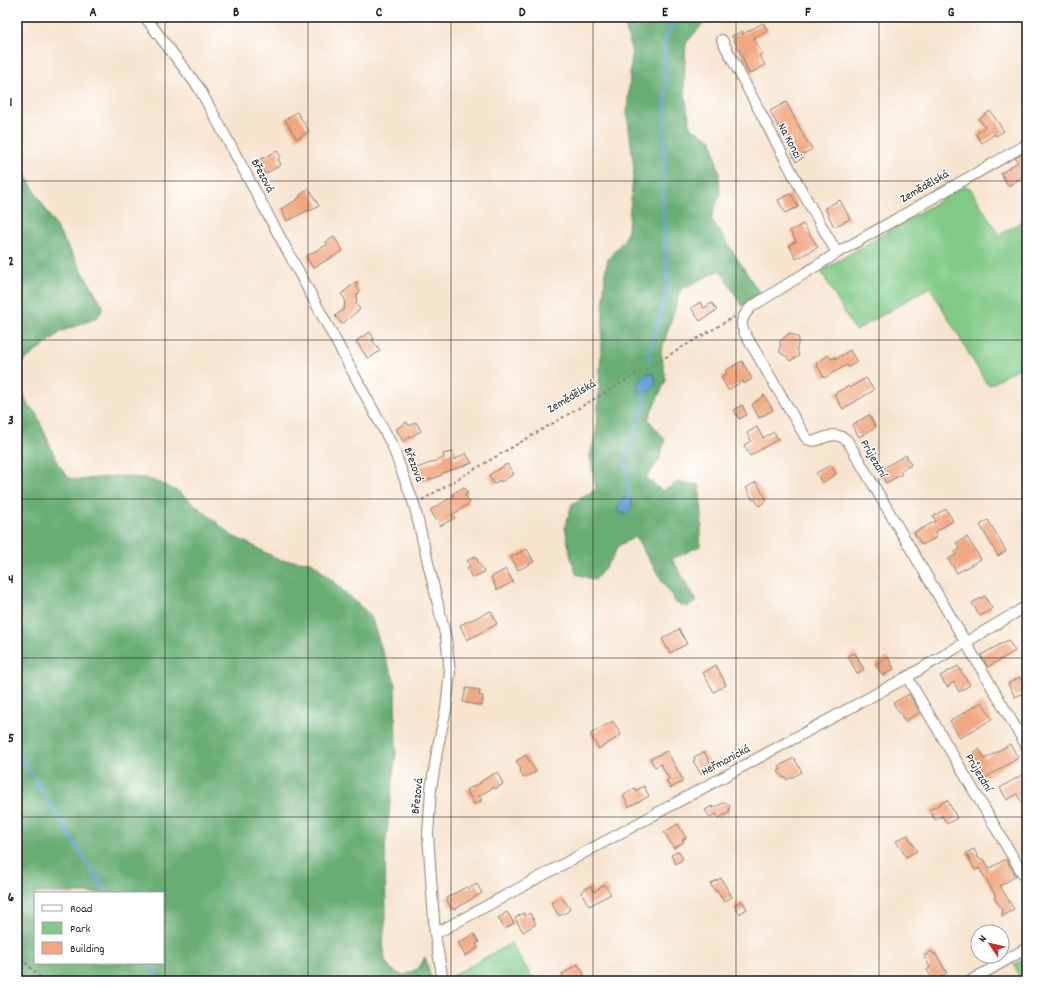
<svg xmlns="http://www.w3.org/2000/svg" width="1044" height="998" font-family="Dekko,sans-serif">
	<rect width="100%" height="100%" fill="#fff"/>
	<filter id="ink" filterUnits="userSpaceOnUse"><feTurbulence type="fractalNoise" baseFrequency=".025" numOctaves="2"/><feDisplacementMap in="SourceGraphic" scale="8" xChannelSelector="R" yChannelSelector="G"/><feConvolveMatrix kernelMatrix="1 2 1 2 8 2 1 2 1" color-interpolation-filters="sRGB"/></filter>
	<filter id="wash" filterUnits="userSpaceOnUse"><feTurbulence type="fractalNoise" baseFrequency=".012" numOctaves="4" result="noise"/><feDisplacementMap in="SourceGraphic" scale="16" xChannelSelector="R" yChannelSelector="G"/><feGaussianBlur stdDeviation="0.9" result="paint"/><feColorMatrix in="noise" values="0 0 0 0 0 0 0 0 0 0 0 0 0 0 0 0 0 1.4 0 .05"/><feComposite in="paint" operator="in"/></filter>
	<g filter="url(#wash)">
		<rect width="100%" height="100%" fill="#f7e4cf"/>
		<path fill="#80c986" stroke="#4e7251" d="M964 186 970 188 999 235 1027 218V374C1026 372 1025 370 1023 369 1017 366 998 381 992 384L989 385 986 383 930 287 855 331 821 271Z
			M511 943 534 980 448 981 447 979Z
			M1027 957V981H1021L1014 965Z"/>
		<path fill="#68ad73" stroke="#426448" fill-rule="evenodd" d="M623 17H709L686 43 684 87 690 127 712 140 719 172 720 195 711 218 761 295 742 306 720 270 681 289 661 352 666 380 648 419 665 440 659 460 646 478 662 491 679 482 699 485 702 515 700 546 672 559 697 601 688 607 676 603 635 537 618 546 612 559 595 580 576 574 570 554 565 527 572 504 596 489 590 456 597 428 605 273 608 259 624 240 628 229 634 168 627 113 632 53Z
			M17 161 103 306V309L97 318 62 331 19 365 20 381 26 402 36 413 58 464 69 478 79 480 117 476 145 478 160 483 179 492 213 519 232 536 250 544 279 560 312 562 371 616 381 648 395 682 396 752 385 849 386 914 383 941 385 960 390 968 395 972 399 974 405 975 419 968 425 957 432 981H17ZM35 893H163V963H35Z"/>
		<path fill="#66a2d7" stroke="#415f7a" d="M647 373 653 374 656 379 655 386 651 390 641 392 639 391C638 384 641 377 647 373Z
			M623 498H628L632 501C633 507 631 510 626 514L618 512 617 509Z"/>
		<g fill="none" stroke-linecap="round" stroke-linejoin="round">
			<path stroke="#66a2d7" stroke-width="3" d="M649 360V355L667 288 663 209 666 82 664 45 674 17
				M628 498V479L625 459 644 408 645 392
				M17 751 106 893
				M149 963 161 981"/>
		</g>
		<g id="blocks">
			<path fill="#f1a77f" d="M763 23 768 31 754 38 762 54 759 55 765 65 749 74 741 54 732 36 742 31 743 34Z
				M786 102 807 142H808L812 149 802 155 803 158 796 162 785 137 784 138 770 111Z
				M990 111 1004 131 996 136 995 134 982 143 976 134 985 127 979 119Z
				M297 112 309 131 297 139 285 120Z
				M277 151 281 157 278 159 281 165 265 174 257 161Z
				M1027 151V174L1008 186 1001 173 1018 162 1015 158Z
				M309 189 319 206 310 211 309 210 287 221 281 209 301 197 300 195Z
				M791 194 798 207 785 213 778 200Z
				M840 200 850 219 834 227 825 208Z
				M803 224 818 247 796 259 789 245 796 241 790 231Z
				M334 237 343 251 313 268 306 256 327 245 326 242Z
				M357 281V288L360 292 357 295 356 304 360 309 342 324 335 316 344 309 345 299 341 294Z
				M700 302 704 308 712 303 717 310 700 321 691 308Z
				M370 332 374 339 372 340 380 351 368 359 356 341Z
				M790 333 799 338 797 349 799 356 790 361 786 356 780 353V341Z
				M850 350 857 362 849 367 847 365 824 378 816 363 829 355 831 359 836 357V359Z
				M742 361 752 379 744 384 743 381 728 390 721 377 727 373 725 371Z
				M866 378 874 390 843 409 834 394 848 386 849 388Z
				M764 395 773 410 759 418 752 405Z
				M742 405 747 415 739 419 734 410Z
				M869 415 876 427 859 437 852 425Z
				M407 422 409 426 416 422 421 431 403 441 396 429Z
				M757 427 763 438 774 432 778 439 750 456 744 445 751 441 747 433Z
				M452 452 454 460 466 453 472 463 442 473V475L422 482 417 468 444 458 443 454Z
				M906 455 911 465 900 471 902 474 886 483 879 471Z
				M507 464 514 474 501 482 500 480 494 484 489 475Z
				M831 465 836 474 822 483 816 473Z
				M756 482 767 500 759 506 755 499 753 500 746 488Z
				M464 487 468 493 465 495 470 503 452 515 455 518 440 526 430 510 454 496 452 494Z
				M946 509 953 521 935 532 937 537 922 545 914 533 936 521 933 516Z
				M988 520 1006 551 998 556 980 525Z
				M967 537 981 559 957 573 948 559 956 555 955 552 960 549 956 543Z
				M527 549 534 562 518 570 511 557Z
				M475 556 484 572 472 578 467 568 470 566 467 561Z
				M506 569 513 582 497 590 491 577Z
				M985 596 992 609 980 616 972 603Z
				M491 611 497 624 467 640 460 625Z
				M679 629 687 644 670 653 662 639Z
				M1008 640 1015 651 988 667 981 655Z
				M855 653 864 670 857 674 848 656Z
				M888 657 894 669 883 676 875 664Z
				M716 665 726 685 714 692 703 673Z
				M958 666 970 685 959 692 954 682 947 687 940 676Z
				M1020 677 1027 691 1015 697 1008 684Z
				M466 688 480 690 479 696H483L482 706 463 702Z
				M909 694 920 712 905 721 893 703Z
				M982 702 992 719 960 738 950 721Z
				M613 721 621 735 599 749 590 734Z
				M1010 744 1018 758 985 778 971 755 979 749 985 759Z
				M667 751 683 780 681 781 682 782 671 788 666 781 669 779 661 764 655 767 650 759Z
				M704 752 713 767 701 774 693 761 695 760 694 757Z
				M526 755 536 772 523 778 520 770 521 769 516 761Z
				M794 758 802 772 787 780 785 777 783 778 778 771 781 770 779 766Z
				M497 772 503 784 495 789 494 787 479 796 482 800 474 804 466 790 481 783 480 782Z
				M1023 774 1027 780V811L1017 794 1007 800 1000 788Z
				M644 786 649 796 629 807 623 795 635 788 636 791Z
				M947 800 957 818 947 824 942 816 935 820 929 810Z
				M725 802 726 804 730 806 729 809 730 812 719 818 716 814 710 817 705 810 712 806 713 808Z
				M678 824 686 838 682 840 684 842 674 848 664 832Z
				M907 835 917 851 906 857 896 841Z
				M974 849 980 860 984 859 989 869 1006 859 1016 876 1000 886 1014 909 1002 917V910L994 897 996 896 979 868 975 870 966 853Z
				M679 851 683 859 676 864 671 855Z
				M721 878 732 897 724 902 717 891 716 892 710 884Z
				M477 884 482 893 455 909 451 908 446 898 466 887 468 889Z
				M604 885 611 894 589 906 581 892 590 886 594 892Z
				M562 897 570 909 567 912 559 916 551 903Z
				M742 901 747 909 739 914 734 905Z
				M507 912 514 923 505 929 498 918Z
				M524 913 525 916 530 913 536 924 523 932 515 918Z
				M474 934 479 942 476 944 478 948 465 956 458 943Z
				M932 951 934 955 935 953 947 973 934 981 927 970 930 967 924 956Z
				M578 964 585 976 576 981H566L562 974Z"/>
		</g>
	</g>
	<g filter="url(#ink)">
		<use href="#blocks" fill-opacity="0" stroke="#8a8076" stroke-width="1"/>
		<g fill="none" stroke-linecap="round" stroke-linejoin="round">
			<g stroke="#8a8076" stroke-width="12">
				<path id="minor" d="M145 17 199 88 232 148 392 445 414 504 446 638 450 671 446 709 438 746 431 789 428 835 435 934 443 981
					M722 40 803 193 837 253
					M1027 144 837 253 751 307C743 316 739 321 744 332L806 438C819 448 828 426 847 440L1027 747
					M907 677 1027 881
					M435 934 907 677 1027 606
					M970 981 1027 948"/>
			</g>
			<path stroke="#8a8076" stroke-width="2" stroke-dasharray="3 3" stroke-linecap="butt" d="M422 500 734 317
				M17 954 44 981"/>
			<use href="#minor" stroke="#fff" stroke-width="10"/>
		</g>
	</g>
	<path fill="none" stroke="#1c1c1c" stroke-width="1" stroke-opacity="0.55" d="M165 17V981M308 17V981M451 17V981M593 17V981M736 17V981M879 17V981M17 181H1027M17 340H1027M17 499H1027M17 658H1027M17 817H1027"/>
	<g text-anchor="middle" dominant-baseline="central" stroke-width="3" stroke-linejoin="round" paint-order="stroke">
		<g font-size="12" fill="#1c1c1c" stroke="#fff">
			<text transform="translate(789 141) rotate(62)">Na Konci</text>
			<text transform="translate(262 176) rotate(62)">Březová</text>
			<text transform="translate(925 187) rotate(-30)">Zemědělská</text>
			<text transform="translate(572 397) rotate(-31)">Zemědělská</text>
			<text transform="translate(873 459) rotate(60)">Průjezdní</text>
			<text transform="translate(413 465) rotate(69)">Březová</text>
			<text transform="translate(726 761) rotate(-28)">Heřmanická</text>
			<text transform="translate(978 773) rotate(59)">Průjezdní</text>
			<text transform="translate(418 796) rotate(-84)">Březová</text>
		</g>
	</g>
	<rect width="1044" height="998" fill="none" stroke="#fff" stroke-width="44"/>
	<rect x="34" y="892" width="130" height="72" fill="#ffffff" stroke="#a4a4a4"/>
	<rect x="42" y="905" width="20" height="6" fill="#ffffff" stroke="#a4a4a4"/>
	<text x="70" y="912" font-size="12" fill="#1c1c1c">Road</text>
	<rect x="42" y="922" width="20" height="12" fill="#80c986" stroke="#a4a4a4"/>
	<text x="70" y="932" font-size="12" fill="#1c1c1c">Park</text>
	<rect x="42" y="942" width="20" height="12" fill="#f1a77f" stroke="#a4a4a4"/>
	<text x="70" y="952" font-size="12" fill="#1c1c1c">Building</text>
	<g transform="translate(990 944) rotate(305)"><circle r="19" fill="#ffffff" stroke="#a4a4a4"/>
	<path d="M0-3L7 15L0 10L-7 15Z" fill="#c8321e"/>
	<text y="-6" font-size="11" font-weight="bold" text-anchor="middle" fill="#1c1c1c">N</text>
	</g>
	<rect x="22" y="22" width="1000" height="954" fill="none" stroke="#1c1c1c" stroke-width="1.5"/>
	<g font-size="13" text-anchor="middle" font-weight="bold" fill="#1c1c1c">
		<text x="93" y="16">A</text>
		<text x="236" y="16">B</text>
		<text x="379" y="16">C</text>
		<text x="522" y="16">D</text>
		<text x="665" y="16">E</text>
		<text x="808" y="16">F</text>
		<text x="951" y="16">G</text>
		<text x="11" y="106">1</text>
		<text x="11" y="265">2</text>
		<text x="11" y="424">3</text>
		<text x="11" y="583">4</text>
		<text x="11" y="742">5</text>
		<text x="11" y="901">6</text>
	</g>
</svg>
